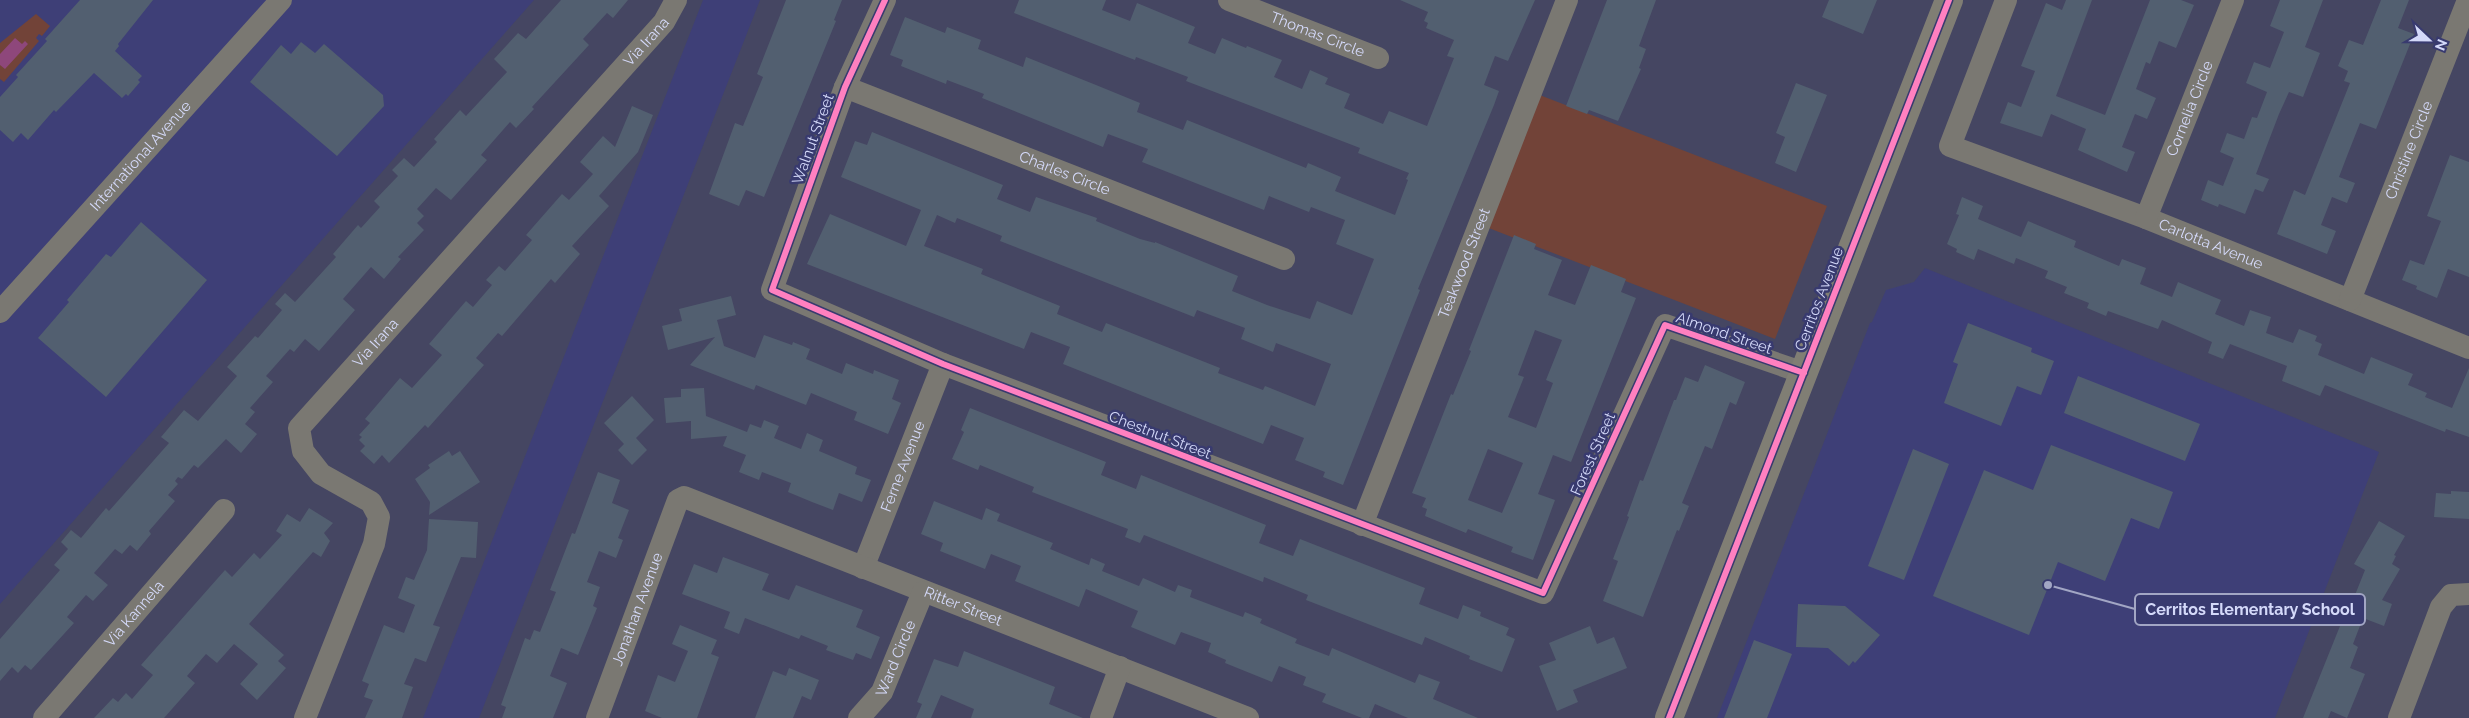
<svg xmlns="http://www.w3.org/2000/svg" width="2469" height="718" font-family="Raleway,sans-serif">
	<rect width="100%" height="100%" fill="#454662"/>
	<path fill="#3e3f77" d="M0 0H534L0 604Z
		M703 0H760L479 718H423Z
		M1925 268 2379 452 2275 718H1717L1870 323 1872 322 1886 290 1914 282Z"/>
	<path fill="#724338" d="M36 14 50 26 42 36 39 34 36 38 39 41 4 82 0 79V43Z
		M1537 94 1827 206 1775 339 1486 227Z"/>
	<path fill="#8e477b" d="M15 38 22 44 25 41 28 44 5 69 0 65V54Z"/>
	<path fill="#525f70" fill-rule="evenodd" d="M80 0H153L118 44 119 46 115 51 142 76 138 80 140 82 128 96 126 94 122 98 94 73 56 112 54 110 28 140 21 133 13 142 0 130V97L18 77 16 75 47 41 45 39Z
		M561 0H628L613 18 607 13 583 39 589 45 532 107 534 109 516 128 510 122 481 155 487 160 451 200 436 188 417 209 424 216 417 223 424 230 398 257 401 259 384 279 371 267 343 299 355 310 319 351 305 339 294 352 290 349 266 376 273 382 250 408 255 412 245 424 257 434 241 453 226 439 198 468 194 465 182 479 178 477 175 481 178 484 168 495 175 501 149 531 151 534 137 551 130 545 122 554 115 549 94 573 108 585 93 601 86 595 67 617 74 623 31 670 25 665 18 673 12 667 0 681V639L60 570 54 565 68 549 61 542 71 530 81 538 106 508 109 511 169 443 161 437 184 410 198 421 237 376 227 367 255 336 258 338 282 310 275 304 285 293 295 302 336 257 333 254 358 225 361 228 380 207 374 201 398 176 392 170 404 158 414 167 437 142 434 139 460 110 466 116 507 72 494 59 518 33 526 39Z
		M786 0H842L834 20 836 21 764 197 746 190 739 206 709 194 735 123 743 126 763 77 757 74Z
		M1019 0H1106L1102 10 1130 21 1137 3 1195 27 1188 43 1215 54 1222 38 1246 48 1247 46 1282 60 1274 77 1302 89 1310 70 1328 78 1325 84 1350 94 1344 108 1383 124 1389 111 1427 126 1454 58 1447 56 1454 40 1426 28 1428 23 1424 21 1428 12 1400 0H1535L1508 61 1495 56 1484 85 1499 91 1494 105 1418 289 1420 290 1414 305 1343 485 1323 477 1325 472 1295 460 1304 438 1271 425 1263 444 1063 364 1070 347 1031 332 1024 349 807 264 830 214 906 246 921 210 841 177 855 141 867 145 872 132 1003 185 997 199 1030 212 1036 197 1097 218 1096 221 1140 239 1155 243V242L1238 276 1232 291 1267 305 1310 319 1317 301 1352 315 1374 259 1336 244 1345 220 1311 207 1309 212 1269 196 1264 210 1142 162 1148 149 1108 134 1103 147 982 98 984 94 947 80 946 84 901 66 903 60 890 55 905 17 945 33 947 27 981 40 978 49 1023 67 1026 57 1096 85 1140 103 1137 112 1183 130 1187 120 1306 168 1308 163 1341 177 1335 191 1395 215 1408 180 1406 179 1409 173 1358 153 1360 148 1186 81 1188 77 1136 57 1135 60 1014 13ZM937 215 955 223 957 218 1002 236 1000 241 1194 317 1197 310 1245 328 1241 339 1273 352 1276 343 1331 364 1315 406 1265 386 1263 390 1218 373 1220 368 1106 323 1102 332 1057 314 1060 306 981 274 983 269 924 246Z
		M1607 0H1656L1639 46 1646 49 1639 68 1641 69 1618 121 1589 110 1587 114 1566 106Z
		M1829 0H1877L1863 34 1822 17Z
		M2066 0H2092L2056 96 2105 115 2150 0H2181L2194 5 2176 48 2159 41 2150 64 2146 62 2136 89 2156 98 2147 119 2135 114 2122 147 2135 152 2127 172 2078 150 2086 129 2051 114 2042 137 2000 123 2008 102 2021 107 2035 71 2021 66 2046 3 2062 10Z
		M2280 0H2323L2305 47 2320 53 2303 97 2289 92 2279 114 2256 174 2269 179 2263 192 2255 189 2245 214 2219 204 2218 207 2201 200 2208 180 2223 186 2234 158 2220 152 2227 133 2244 139 2252 117 2257 118 2267 92 2246 83 2254 62 2270 68 2284 32 2270 26Z
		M2381 0H2409L2398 28 2414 34 2376 129 2360 123 2347 156 2339 177 2355 183 2347 203 2332 197 2321 225 2336 231 2327 254 2277 234 2294 190 2305 195 2350 83 2344 81 2348 71 2338 66 2349 40 2363 45Z
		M301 42 315 53 324 44 383 95 384 106 337 156 250 82 281 45 291 54Z
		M1796 83 1827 95 1796 172 1775 163 1785 137 1776 133Z
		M632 106 653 115 638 152 599 196 609 206 572 246 580 254 555 283 551 279 502 336 498 333 476 358 484 365 428 428 425 425 389 463 382 455 374 464 360 451 365 446 359 440 362 437 359 435 370 423 365 419 400 378 412 388 442 355 429 344 466 301 473 307 492 285 486 280 499 266 505 271 532 240 526 235 562 194 569 200 593 174 580 162 603 136 615 147Z
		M2450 155 2469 162V277L2448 269 2437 298 2416 289 2417 286 2402 280 2410 260 2424 265 2441 221 2427 216Z
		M1962 197 1983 206 1978 219 2021 237 2028 221 2076 241 2074 247 2119 266 2122 259 2146 268 2140 284 2172 297 2178 282 2221 300 2215 314 2244 326 2250 310 2271 317 2266 333 2293 343 2299 329 2317 336 2315 341 2322 344 2318 355 2364 374 2371 357 2413 374 2408 385 2427 393 2425 397 2452 408 2469 368V437L2446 429 2445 432 2325 385 2320 396 2282 381 2287 366 2230 344 2223 359 2208 353 2212 342 2162 320 2158 329 2108 311 2106 316 2087 308 2089 303 2064 293 2067 287 2045 278 2048 271 2016 258 2014 264 1978 249 1974 260 1956 252 1957 249 1947 244 1959 215 1956 214Z
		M141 222 207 280 106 397 38 338 69 302 67 300 106 254 111 257Z
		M1514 235 1536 244 1534 249 1562 260 1548 295 1575 305 1591 265 1626 279 1621 292 1636 298 1571 462 1553 455 1538 494 1555 500 1533 560 1511 552 1513 547 1468 529 1466 533 1425 516 1427 509 1422 507 1426 498 1412 493 1451 394 1453 395 1471 351 1469 350ZM1535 330 1562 340 1546 380 1553 383 1536 428 1508 417 1524 377 1518 375ZM1488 449 1523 463 1502 513 1468 500Z
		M731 296 736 315 717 320 724 346 755 358 764 335 792 345 793 342 810 349 806 359 842 374 846 363 873 374 874 370 899 380 892 399 901 403 888 434 854 420 857 412 811 393 806 405 756 385 754 390 690 365 715 337 668 350 662 326 682 321 679 309Z
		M1968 323 2032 348 2031 352 2054 361 2041 395 2017 386 2001 426 1944 403 1958 364 1953 362Z
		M1705 365 1745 382 1736 405 1730 402 1712 449 1705 446 1682 503 1689 506 1679 531 1677 530 1643 617 1603 601 1618 561 1613 559 1629 517 1627 516 1640 480 1643 481 1674 400H1676L1685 377 1698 382Z
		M2078 376 2200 424 2185 461 2064 413Z
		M704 388 706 416 747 432 750 424 761 428 764 420 779 426 774 438 801 449 807 433 823 440 819 451 857 467 855 474 871 480 862 502 839 493 833 510 812 502 788 492 791 483 762 472 759 480 739 472 746 455 723 446 727 436 691 439V421L666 423 664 398 681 397V389Z
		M632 396 654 420 636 438 647 450 632 465 618 450 624 444 604 423Z
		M970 408 1106 462 1101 475 1136 489 1141 475 1266 525 1259 543 1293 556 1300 539 1425 588 1419 604 1458 619 1463 605 1481 612 1480 616 1509 628 1506 635 1515 639 1502 672 1469 659 1470 656 1425 637 1422 645 1306 600 1308 595 1264 577 1263 582 1144 535 1140 543 1125 537 1128 529 1032 492 1034 487 980 465 978 470 952 459 964 432 961 430Z
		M2051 445 2173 492 2159 529 2131 518 2105 581 2058 562 2029 635 1933 596 1984 470 2033 490Z
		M1913 449 1949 464 1904 580 1868 566Z
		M449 451 452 456 460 451 480 482 429 515 430 502 415 479 430 468 428 465Z
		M598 472 620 480 612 503 629 510 618 538 623 540 616 558 599 551 587 582 600 587 593 606 597 608 589 628 578 655 561 648 550 676 567 683 553 718H502L506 707 501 705 525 638 530 640 534 630 540 632 556 592 550 590 572 533 575 534Z
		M2451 491 2469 492V519L2434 517 2436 493 2451 494Z
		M934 501 982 520 986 508 1000 514 997 521 1053 543 1050 549 1089 565 1091 558 1105 564 1102 571 1139 586 1143 578 1175 592 1178 585 1192 590 1190 597 1243 617 1245 612 1262 619 1260 623 1297 639 1295 643 1329 656 1332 648 1415 683 1419 674 1440 682 1433 699 1478 718H1408L1375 704 1369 718H1362L1322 702 1326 694 1303 685 1306 677 1279 666 1272 682 1225 663 1226 660 1208 652 1211 643 1181 632 1175 645 1131 627 1138 611 1086 589 1079 607 1015 581 1021 566 991 554 985 569 940 551 943 543 921 534Z
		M309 508 333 523 324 533 330 541 321 557 313 552 249 624 284 655 278 661 286 668 257 700 240 684 258 664 234 644 217 663 206 654 187 676 195 683 164 718H94L113 698 118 702 126 693 132 699 153 675 141 665 225 570 232 577 254 553 260 559 282 535 276 531 287 514 300 522Z
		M429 519 478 522 476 558 461 557 433 625 440 627 426 662 415 658 404 684 413 687 402 718H365L373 700 364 697 369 684 362 681 384 625 404 633 415 605 398 598 406 577 414 580 427 550Z
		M2379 521 2405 536 2394 555 2396 556 2392 564 2400 569 2382 600 2392 604 2384 626 2363 618 2353 644 2358 647 2350 668 2365 674 2347 718 2331 711 2328 718H2303L2340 626 2338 625 2345 609 2349 610 2365 570 2354 564Z
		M723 557 769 574 762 590 789 600 796 585 863 610 856 627 880 637 871 659 856 653 853 660 826 650 828 646 801 635 799 639 745 618 739 634 724 628 730 612 682 594 694 564 717 573Z
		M1798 604 1845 606 1880 635 1855 663 1853 661 1849 666 1828 648 1796 647Z
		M680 625 717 640 711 654 719 657 697 718H662L645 711 658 675 675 682 688 651 672 644Z
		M1590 626 1597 644 1614 637 1627 668 1573 690 1578 702 1557 711 1539 666 1556 660 1549 643Z
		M1754 640 1792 654 1767 718H1724Z
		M964 651 1055 687 1049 704 1083 718H971L974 709 941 695 931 718H916L922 704 917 702 934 659 958 667Z
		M789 668 819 680 811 700 802 696 793 718H755L773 671 786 676Z"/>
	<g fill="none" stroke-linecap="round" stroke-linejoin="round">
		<g stroke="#7a7872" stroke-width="22">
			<path d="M885 0 845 87 772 290 943 364 1543 593 1665 325 1804 373"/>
			<path id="s1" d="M1229 0 1378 58"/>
			<path id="s2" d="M2006 0 1950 146 2146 218 2469 348"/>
			<path id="s3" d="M845 87 1284 259"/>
			<path id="s4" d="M2146 218 2233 0"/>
			<path id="s5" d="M2350 300 2468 0"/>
			<path id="s6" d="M0 312 281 0"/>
			<path id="s7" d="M1362 525 1567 0"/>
			<path id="s8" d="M863 568 943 364"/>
			<path id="s9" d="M44 718 224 510"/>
			<path id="s10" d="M305 718 374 544 379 517 371 502 321 474 303 451 299 428 664 22 676 0"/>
			<path id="s11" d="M597 718 678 500 684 497 1248 718"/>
			<path id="s12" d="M859 718 882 692 923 592"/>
			<path d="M1101 718 1120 667"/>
			<path d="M2399 718 2441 607 2451 595 2469 594"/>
		</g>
		<path stroke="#807e74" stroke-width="28" d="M1669 718 1949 0"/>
		<g stroke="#383a6f" stroke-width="9">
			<path id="cycleway" d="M885 0 845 87 772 290 943 364 1543 593 1665 325 1804 373
				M1669 718 1949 0"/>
		</g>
		<use href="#cycleway" stroke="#ff80c0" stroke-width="6"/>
	</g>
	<g text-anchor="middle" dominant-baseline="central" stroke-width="5" stroke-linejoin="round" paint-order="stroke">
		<g font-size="15" fill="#d4d9f9" stroke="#383a6f">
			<text stroke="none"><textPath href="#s1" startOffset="95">Thomas Circle</textPath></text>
			<text stroke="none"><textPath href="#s10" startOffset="861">Via Irana</textPath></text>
			<text stroke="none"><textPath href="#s4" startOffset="118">Cornelia Circle</textPath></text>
			<text transform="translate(813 139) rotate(-70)">Walnut Street</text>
			<text stroke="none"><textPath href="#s5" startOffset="161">Christine Circle</textPath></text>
			<text stroke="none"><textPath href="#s6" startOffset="210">International Avenue</textPath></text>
			<text stroke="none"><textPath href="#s3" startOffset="236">Charles Circle</textPath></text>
			<text stroke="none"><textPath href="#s2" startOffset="435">Carlotta Avenue</textPath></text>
			<text stroke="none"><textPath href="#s7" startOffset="281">Teakwood Street</textPath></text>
			<text transform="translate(1819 299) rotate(-69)">Cerritos Avenue</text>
			<text transform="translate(1724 333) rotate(19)">Almond Street</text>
			<text stroke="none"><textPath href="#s10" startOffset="456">Via Irana</textPath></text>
			<text transform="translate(1160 435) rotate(21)">Chestnut Street</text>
			<text transform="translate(1593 454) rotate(-66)">Forest Street</text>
			<text stroke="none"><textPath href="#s8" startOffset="109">Ferne Avenue</textPath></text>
			<text stroke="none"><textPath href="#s11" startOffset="539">Ritter Street</textPath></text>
			<text stroke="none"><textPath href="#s11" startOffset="116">Jonathan Avenue</textPath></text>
			<text stroke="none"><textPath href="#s9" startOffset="138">Via Kannela</textPath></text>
			<text stroke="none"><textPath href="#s12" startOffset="71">Ward Circle</textPath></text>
		</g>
	</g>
	<path fill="none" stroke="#a2a6c4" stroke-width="2" d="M2048 585L2135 609"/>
	<circle fill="#a2a6c4" stroke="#383a6f" stroke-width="2" cx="2048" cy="585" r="5"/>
	<rect fill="#383a6f" stroke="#a2a6c4" stroke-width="2" x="2135" y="594" width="230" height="31" rx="5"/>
	<g font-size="16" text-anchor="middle" font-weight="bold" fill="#d4d9f9">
		<text x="2250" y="615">Cerritos Elementary School</text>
	</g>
	<g transform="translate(2429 40) rotate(112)" stroke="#383a6f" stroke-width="4" paint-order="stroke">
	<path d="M0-4L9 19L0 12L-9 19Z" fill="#d4d9f9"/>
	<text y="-8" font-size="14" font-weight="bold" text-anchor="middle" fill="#d4d9f9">N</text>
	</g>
</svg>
